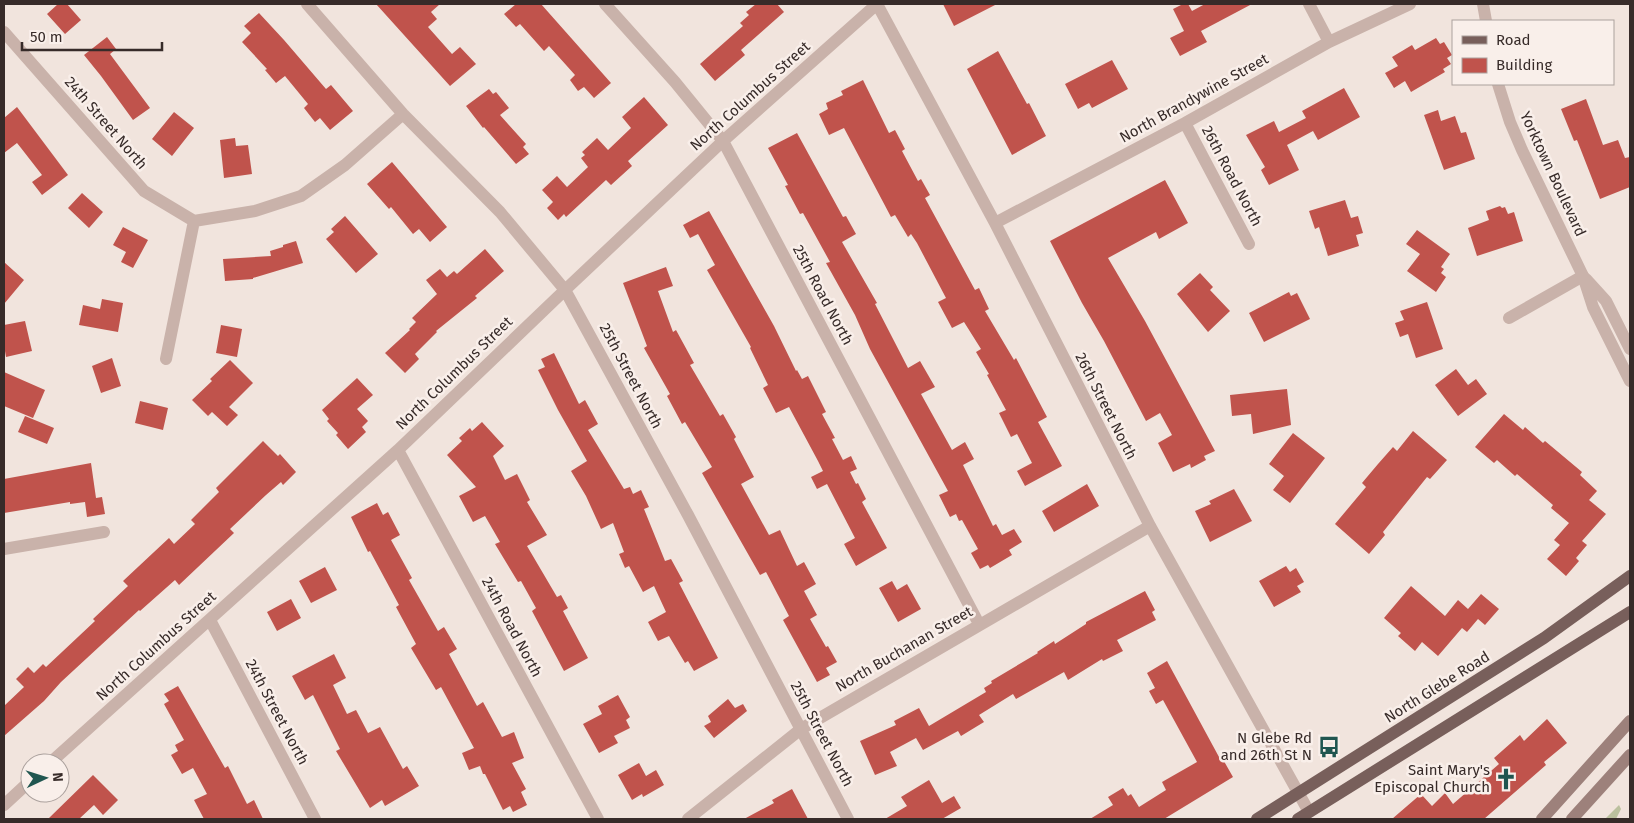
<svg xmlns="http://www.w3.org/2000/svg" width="1634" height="823" font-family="'Fira Sans',sans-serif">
	<rect width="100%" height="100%" fill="#f1e4dd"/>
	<path fill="#bbc09e" d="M1619 805 1621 809 1616 819H1605Z"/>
	<path fill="#c0534c" d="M58 4H67L81 20 65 34 47 14Z
		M376 4H440L431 12 437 19 428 27 452 54 460 47 476 64 450 86Z
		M516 4H541L611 83 594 98 584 87 578 91 570 80 575 75 549 46 544 51 520 24 516 27 504 14Z
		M756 4H777L784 12 741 50 745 55 715 81 700 64 743 26 740 23 749 15 746 12Z
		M943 4H997L954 26Z
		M1183 4H1188L1192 11 1205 4H1252L1201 31 1207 42 1180 56 1170 38 1184 31 1173 9Z
		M259 13 284 40 326 89 331 85 353 111 330 130 320 118 315 122 304 108 308 104 285 76 276 83 265 70 267 69 242 42 251 33 244 26Z
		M107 37 116 49 110 54 150 108 133 120 101 76 84 55Z
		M1436 38 1440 44 1444 42 1452 55 1447 58 1451 64 1443 69 1445 72 1411 92 1405 81 1394 88 1385 73 1398 66 1392 57 1412 45 1415 50Z
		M998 51 1027 104 1029 103 1046 136 1012 155 967 69Z
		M1112 60 1128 89 1092 108 1089 103 1078 109 1065 84Z
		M863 80 889 133 895 130 905 149 902 151 918 181 921 179 930 195 925 198 975 290 979 288 989 309 985 311 1014 360 1016 358 1047 417 1038 422 1062 466 1025 486 1017 471 1032 463 1017 434 1011 437 999 413 1006 410 987 375 989 374 976 352 981 349 964 322 952 328 938 302 946 298 917 243 911 234 908 237 895 215 891 217 844 128 829 135 819 114 828 109 826 103 843 95 841 91Z
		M1344 88 1360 117 1318 140 1313 131 1287 145 1299 170 1269 185 1261 170 1265 167 1246 135 1274 121 1279 132 1306 118 1302 111Z
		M489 89 493 94 496 92 509 108 500 115 526 144 523 147 529 154 516 164 484 127 483 128 466 106Z
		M644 97 668 125 628 161 632 166 611 185 606 180 566 217 564 214 558 220 547 208 553 202 542 190 557 176 567 187 588 167 581 158 585 155 582 152 597 138 608 150 631 128 622 117Z
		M1586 99 1603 145 1618 140 1625 158 1630 157V187L1600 199 1577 140 1574 141 1561 109Z
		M17 107 68 175 42 195 32 182 42 175 21 148 17 143 4 153V118Z
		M1438 110 1441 121 1455 116 1461 133 1466 132 1475 159 1444 170 1424 115Z
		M174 112 194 128 172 156 152 139Z
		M797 133 843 217 846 216 856 234 842 242 877 303 875 304 908 368 920 361 935 387 921 394 952 450 965 442 974 459 963 465 993 526 996 524 1002 535 1014 529 1022 542 1009 550 1012 555 990 568 988 565 980 569 971 553 978 549 962 520 959 521 956 514 950 517 939 495 948 491 870 349 855 315 826 263 830 262 803 213 800 214 785 186 788 185 768 148Z
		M235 138 236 146 248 145 252 174 224 178 220 140Z
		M392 162 447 227 430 242 419 229 413 234 391 207 389 209 367 184Z
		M1165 180 1188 223 1159 239 1156 232 1108 258 1145 321 1215 451 1204 456 1206 460 1191 468 1190 464 1173 472 1158 443 1172 435 1160 413 1146 421 1104 341 1082 303 1050 241Z
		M82 193 103 212 89 228 68 208Z
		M1345 200 1351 218 1358 216 1363 233 1356 235 1359 246 1328 256 1319 227 1315 229 1309 211Z
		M1500 206 1502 208 1505 207 1508 214 1514 212 1523 241 1477 256 1468 228 1489 220 1486 211Z
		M709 211 774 326 796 371 797 370 802 379 808 376 826 412 822 414 835 438 832 439 843 460 851 456 857 469 850 472 856 484 858 483 866 499 862 502 887 548 856 566 844 544 855 538 827 484 817 489 811 477 823 471 818 461 789 407 776 413 763 388 768 385 750 348 751 347 707 270 715 265 698 234 690 238 683 225Z
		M345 216 378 254 356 273 326 239 334 232 331 229Z
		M123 227 148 240 133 268 121 262 126 252 113 245Z
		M1417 230 1450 254 1441 267 1444 269 1441 273 1446 277 1436 292 1407 271 1420 254 1406 244Z
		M296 241 303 263 253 278V279L225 281 223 259 271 256 270 251 283 247V245Z
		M485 249 504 271 475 296 477 298 436 331 437 332 415 354 419 359 405 373 385 353 410 330 409 329 416 322 412 318 437 294 426 280 440 269 447 277 454 271 457 274Z
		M4 262 24 280 4 304Z
		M666 267 673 286 658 291 673 332 676 330 694 363 690 365 720 416 723 414 736 437 734 439 754 477 741 484 769 535 780 530 797 566 804 562 816 584 804 591 817 615 810 619 826 647 828 646 837 662 826 668 830 675 817 682 783 620 789 616 766 572 760 575 702 473 712 467 685 422 682 424 667 396 670 394 644 348 647 346 623 283Z
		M1200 273 1213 287 1210 290 1230 311 1208 332 1177 294Z
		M1289 292 1291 296 1297 293 1310 319 1264 342 1249 313Z
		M102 299 123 303 118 332 79 325 83 305 100 309Z
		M1427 302 1443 349 1416 358 1408 334 1400 337 1395 323 1404 320 1400 311Z
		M25 321 32 351 6 357 4 345V325Z
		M221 325 242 329 237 357 216 353Z
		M554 353 579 404 585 400 598 424 588 430 624 489 630 487 633 494 641 490 649 507 644 509 665 561 671 559 683 581 679 583 718 658 694 671 688 661 685 663 669 636 658 641 648 622 666 612 654 586 643 592 629 566 625 568 619 554 624 552 613 523 601 529 586 496 571 471 587 461 558 410 538 370 545 367 541 359Z
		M112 358 121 386 101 393 92 366Z
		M230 360 253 383 229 407 238 415 227 426 212 412 208 416 192 400 212 381 210 379Z
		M1456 369 1468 385 1476 379 1487 394 1458 416 1435 385Z
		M4 372 45 390 33 418 4 406Z
		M357 378 373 395 357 409 368 421 362 427 366 432 348 449 336 435 338 433 327 421 329 419 322 410Z
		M1287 389 1291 425 1253 434 1251 414 1232 416 1230 395Z
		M140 401 168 408 163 430 135 423Z
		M1504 414 1523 430 1525 427 1543 443 1545 441 1582 472 1580 475 1597 491 1589 500 1606 514 1582 541 1587 545 1576 558 1579 561 1566 576 1547 559 1560 545 1554 540 1569 523 1551 508 1553 505 1517 474 1515 476 1497 460 1494 463 1475 447Z
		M25 416 54 428 47 444 18 432Z
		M482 422 504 446 493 456 505 480 517 474 530 500 527 502 547 535 527 546 557 597 561 595 568 608 563 611 588 658 564 671 532 611 536 608 521 581 518 582 495 544 500 542 485 516 473 522 459 496 476 487 447 455 462 441 459 438 470 428 472 431Z
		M1413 431 1447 460 1430 479 1427 477 1383 532 1385 535 1369 554 1335 524 1366 487 1362 483 1378 464 1393 447 1397 451Z
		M1293 433 1325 458 1290 503 1273 490 1284 476 1269 464Z
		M263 441 278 456 280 454 296 472 283 485 281 482 266 495 230 529 234 533 179 585 175 580 140 611 139 610 61 682 44 701 4 736V706L24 687 16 679 28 667 34 673 43 664 46 667 95 621 93 619 128 586 123 581 169 538 174 544 195 524 191 520 219 492 216 488Z
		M91 463 96 498 102 497 105 514 87 517 85 502 70 504V502L4 513V479Z
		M1087 484 1099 506 1054 532 1042 511Z
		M1234 489 1252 521 1210 542 1195 511 1211 504 1209 501Z
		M377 503 383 515 388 512 400 535 391 540 412 578 409 580 438 631 444 627 457 649 449 654 477 706 483 702 502 737 514 732 524 758 512 763 526 789 521 792 527 805 513 812 510 806 503 810 485 774H483L480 766 469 770 462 753 474 748 441 687 436 690 411 648 416 644 396 607 399 605 370 551 368 552 351 517Z
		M1286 566 1290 572 1296 568 1304 582 1297 586 1301 592 1274 607 1259 581Z
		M325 567 337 590 311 603 299 581Z
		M892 581 897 590 907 584 921 609 898 622 879 588Z
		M1411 586 1445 616 1458 600 1468 609 1481 594 1499 609 1485 625 1478 619 1467 632 1462 628 1438 656 1422 642 1415 651 1398 636 1401 633 1384 618Z
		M1145 591 1155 610 1152 612 1156 620 1117 640 1123 651 1103 661 1102 659 1068 680 1064 672 1016 699 1013 694 979 715 984 722 961 736 958 731 923 750 916 738 890 752 897 766 875 775 860 741 896 725 894 721 919 708 929 726 986 692 984 688 992 683 991 681 1038 653 1037 652 1054 641 1055 644 1086 624V622Z
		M291 599 301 618 277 631 267 612Z
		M334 654 346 678 333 685 347 714 356 710 368 733 380 727 403 769 407 766 419 786 385 806 382 800 370 808 336 751 340 749 313 695 305 700 292 676Z
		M1167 661 1219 757 1221 756 1233 777 1164 819H1090L1113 805 1108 797 1123 788 1128 796 1131 794 1139 807 1166 790 1162 782 1197 762 1163 700 1156 704 1149 691 1155 688 1147 673Z
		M178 686 225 768 228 766 247 804 254 800 263 819H204L194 800 207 794 193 768 182 774 171 755 178 751 175 745 184 740 164 704 169 701 164 694Z
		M618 695 630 717 626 720 630 728 614 736 618 743 599 753 583 724 602 714 598 706Z
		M728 699 735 708 743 704 747 711 714 738 704 726 711 722 708 716Z
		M1547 719 1567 743 1544 762 1546 765 1484 819H1392L1421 794 1432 806 1445 793 1453 804 1499 764 1494 758 1520 735 1524 741Z
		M639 763 646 776 656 770 664 785 643 797 642 794 632 800 618 775Z
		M93 775 118 800 103 815 94 805 79 819H48Z
		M929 780 942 803 954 796 961 808 942 819H885L907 806 901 797Z
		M792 789 808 819H744L774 803 772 800Z"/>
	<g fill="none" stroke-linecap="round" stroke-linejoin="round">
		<path stroke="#c9b2aa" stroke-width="12" d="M307 4 403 114 500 212 565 290 688 515 848 819
			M605 4 675 82 723 141 979 624
			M877 4 995 223 1150 526 1309 812
			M1309 4 1329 42
			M4 32 144 191 194 221
			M1185 123 1249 244
			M194 221 255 211 301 196 345 165 403 114
			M995 223 1185 123 1329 42 1410 4
			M1509 318 1583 276
			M166 359 194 221
			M398 450 598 819
			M4 549 104 532
			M210 620 315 819
			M50 763 398 450 565 290 723 141 877 4
			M4 805 30 781
			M688 819 801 729 1150 526"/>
		<path stroke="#c9b2aa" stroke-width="12" d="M1483 4 1486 21
			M1498 84 1510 122 1522 150 1583 276 1593 307 1630 381
			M1586 279 1606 301 1630 349"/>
		<path stroke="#9d817b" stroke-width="12" d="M1542 819 1630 721
			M1572 819 1630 755"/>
		<path stroke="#785f5b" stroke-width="12" d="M1257 819 1544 638 1630 576
			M1298 819 1630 612"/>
	</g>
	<defs>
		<g id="bus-bare" transform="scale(1.725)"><path d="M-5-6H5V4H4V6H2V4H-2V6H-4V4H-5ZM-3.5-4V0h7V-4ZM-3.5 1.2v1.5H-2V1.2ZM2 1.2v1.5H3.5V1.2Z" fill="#205650" stroke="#f9efea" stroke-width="2.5" paint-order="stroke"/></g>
		<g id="church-bare" transform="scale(1.725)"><path d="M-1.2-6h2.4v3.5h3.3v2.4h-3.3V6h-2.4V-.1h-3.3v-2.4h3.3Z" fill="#205650" stroke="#f9efea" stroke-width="2.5" paint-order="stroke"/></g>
	</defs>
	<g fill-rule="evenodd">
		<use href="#bus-bare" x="1329" y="747"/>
		<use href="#church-bare" x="1506" y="779"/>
	</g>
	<g text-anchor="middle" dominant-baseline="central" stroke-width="5" stroke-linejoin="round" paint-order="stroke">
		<g font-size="15" fill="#372b29" stroke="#f9efea">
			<text transform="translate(750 96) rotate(-42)">North Columbus Street</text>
			<text transform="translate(1194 98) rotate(-29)">North Brandywine Street</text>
			<text transform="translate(106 123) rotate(49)">24th Street North</text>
			<text transform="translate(1553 174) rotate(65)">Yorktown Boulevard</text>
			<text transform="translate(1232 176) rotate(62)">26th Road North</text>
			<text transform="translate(823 295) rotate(62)">25th Road North</text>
			<text transform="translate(454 373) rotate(-44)">North Columbus Street</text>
			<text transform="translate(631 376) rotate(62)">25th Street North</text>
			<text transform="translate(1106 406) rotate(63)">26th Street North</text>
			<text transform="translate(512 627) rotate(62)">24th Road North</text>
			<text transform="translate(156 646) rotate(-42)">North Columbus Street</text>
			<text transform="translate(904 649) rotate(-30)">North Buchanan Street</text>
			<text transform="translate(1437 687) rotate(-32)">North Glebe Road</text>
			<text transform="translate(277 712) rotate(62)">24th Street North</text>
			<text transform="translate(822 734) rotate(62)">25th Street North</text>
		</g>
		<g font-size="15" fill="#372b29" stroke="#f9efea" text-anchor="end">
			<text x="1312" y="738">N Glebe Rd<tspan x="1312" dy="17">and 26th St N</tspan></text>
			<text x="1490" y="770">Saint Mary's<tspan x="1490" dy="17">Episcopal Church</tspan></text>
		</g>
	</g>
	<rect width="1634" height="823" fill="none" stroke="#372b29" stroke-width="10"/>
	<rect x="1452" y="20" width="162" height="65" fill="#f9efea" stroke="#aba19d"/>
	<rect x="1462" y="36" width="25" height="8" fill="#785f5b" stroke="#aba19d"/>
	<text x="1496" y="45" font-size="15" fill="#372b29">Road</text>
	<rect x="1462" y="58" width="25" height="15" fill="#c0534c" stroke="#aba19d"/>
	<text x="1496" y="70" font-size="15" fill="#372b29">Building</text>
	<g transform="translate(45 778) rotate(86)"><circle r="24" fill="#f9efea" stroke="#aba19d"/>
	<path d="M0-4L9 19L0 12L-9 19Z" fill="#205650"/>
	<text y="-8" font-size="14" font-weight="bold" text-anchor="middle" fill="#372b29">N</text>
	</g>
	<path d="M22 42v8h140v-8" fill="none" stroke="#372b29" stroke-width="2.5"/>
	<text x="30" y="42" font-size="15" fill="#372b29" stroke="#f9efea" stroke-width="4" paint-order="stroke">50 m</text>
</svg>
